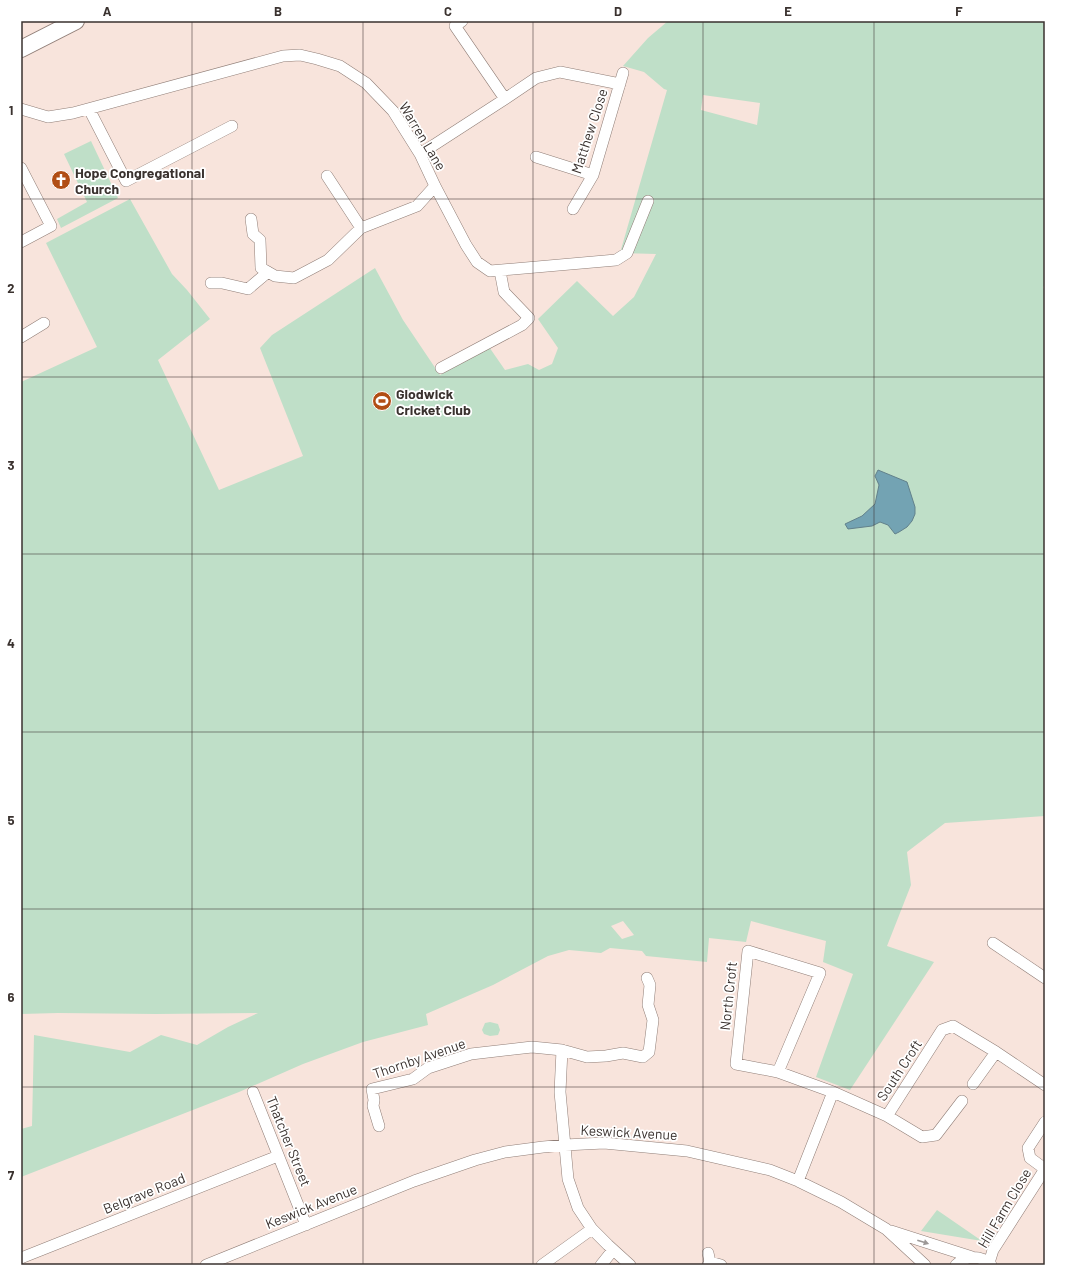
<svg xmlns="http://www.w3.org/2000/svg" width="1066" height="1286" font-family="Barlow,sans-serif">
	<rect width="100%" height="100%" fill="#f8e4dc"/>
	<path fill="#bfdfc8" fill-rule="evenodd" d="M668 21H1045V284L1043 288 1045 289V816L945 823 907 852 911 885 887 946 934 962 850 1090 816 1077 853 974 823 962 826 941 751 921 746 942 709 938 707 962 646 956 642 951 610 948 601 953 569 950 548 956 493 985 426 1014 428 1025 363 1042 303 1064 239 1092 21 1177V1129L32 1126 34 1035 130 1052 161 1035 197 1045 228 1027 258 1013 156 1014 58 1013 21 1014V382L97 347 46 243 130 199 172 274 187 290 210 319 158 360 219 490 303 456 260 348 272 335 375 268 403 320 440 375 487 344 505 370 528 364 539 370 552 364 558 348 538 319 577 281 613 316 634 297 656 254 620 253 667 90 664 89 644 72 623 66 648 38ZM703 95 760 103 757 125 701 110ZM623 921 634 935 622 939 611 926Z
		M91 141 118 198 61 228 57 219 87 202 64 154Z
		M490 1022 498 1024 500 1030 498 1035 490 1036 484 1034 482 1030 485 1023Z
		M937 1210 982 1241 921 1231Z"/>
	<path fill="#73a3b3" stroke="#62818b" d="M878 470 907 482 915 507V514L912 521 907 527 899 532 895 534 888 525 880 522 872 526 848 529 845 524 862 516 875 504 879 485 875 476Z"/>
	<g fill="none" stroke-linecap="round" stroke-linejoin="round">
		<g stroke="#907e77" stroke-width="12">
			<path id="minor" d="M462 21 455 26 505 99
				M21 109 48 117 73 113 283 56 300 55 317 59 340 66 366 83 393 111 420 154 435 186 466 245 477 262 490 271 616 260 627 253 648 201
				M89 109 126 181 232 126
				M420 154 505 99 536 78 560 72 620 84
				M536 157 593 175
				M21 168 51 226 21 242
				M327 176 361 228
				M573 209 593 175 623 73
				M251 219 253 234 260 240 261 268 275 276 294 278 328 260 361 228 417 206 435 186
				M211 283H222L248 289 268 272
				M21 337 44 323
				M441 368 522 325 529 318 504 292 500 271
				M993 943 1045 978
				M562 1050 560 1092 568 1179 578 1208 592 1229 608 1245 630 1265
				M996 1052 1045 1085
				M778 1072 820 973 748 951 736 1064 778 1072 833 1092 887 1116
				M253 1092 306 1225
				M962 1101 936 1135 922 1137 887 1116 942 1030 953 1026 996 1052 973 1084
				M1045 1122 1028 1148 1030 1158 1045 1169
				M379 1126 373 1106 374 1100 372 1089 413 1079 428 1068 471 1054 532 1047 562 1050 587 1057 606 1056 623 1053 643 1057 649 1052 653 1020 648 1005 650 985 647 978
				M798 1181 833 1092
				M891 1231 972 1257
				M708 1253 710 1262 708 1265
				M21 1258 278 1156
				M710 1262 721 1265
				M989 1263 993 1250 1045 1169
				M206 1265 414 1181 475 1160 505 1152 543 1147 565 1145 604 1143 687 1151 770 1170 798 1181 841 1202 886 1229 925 1265
				M542 1265 592 1229
				M601 1265 613 1250
				M956 1265C966 1255 981 1255 991 1265"/>
		</g>
		<g stroke="#907e77" stroke-width="18">
			<path id="secondary" d="M21 49 76 21"/>
		</g>
		<use href="#minor" stroke="#fff" stroke-width="11"/>
		<use href="#secondary" stroke="#fff" stroke-width="16"/>
	</g>
	<defs><path id="oneway-solid" d="M-6-.8H1V-3.2L6.5 0L1 3.2V.8H-6Z"/></defs>
	<use fill="#9c9897" href="#oneway-solid" transform="translate(923 1242) rotate(18)"/>
	<path fill="none" stroke="#3a322f" stroke-width="1" stroke-opacity="0.55" d="M192 21V1265M363 21V1265M533 21V1265M703 21V1265M874 21V1265M21 199H1045M21 377H1045M21 554H1045M21 732H1045M21 909H1045M21 1087H1045"/>
	<defs>
		<g id="church-disc" transform="scale(1)"><circle r="9.5" fill="#b14e15" stroke="#fff"/><path d="M-1.2-6h2.4v3.5h3.3v2.4h-3.3V6h-2.4V-.1h-3.3v-2.4h3.3Z" fill="#fff"/></g>
		<g id="stadium-disc" transform="scale(1)"><circle r="9.5" fill="#b14e15" stroke="#fff"/><path d="M0-5a6.5 5 0 1 0 0 10a6.5 5 0 1 0 0-10ZM-3.5-1.8h7v3.6h-7Z" fill="#fff"/></g>
	</defs>
	<g fill-rule="evenodd">
		<use href="#church-disc" x="61" y="180"/>
		<use href="#stadium-disc" x="382" y="401"/>
	</g>
	<g text-anchor="middle" dominant-baseline="central" stroke-width="3.5" stroke-linejoin="round" paint-order="stroke">
		<g font-size="14" fill="#3a322f" stroke="#fff">
			<text transform="translate(589 131) rotate(-72)">Matthew Close</text>
			<text transform="translate(423 136) rotate(59)">Warren Lane</text>
			<text transform="translate(728 996) rotate(-84)">North Croft</text>
			<text transform="translate(419 1058) rotate(-19)">Thornby Avenue</text>
			<text transform="translate(899 1070) rotate(-57)">South Croft</text>
			<text transform="translate(629 1132) rotate(3)">Keswick Avenue</text>
			<text transform="translate(289 1141) rotate(68)">Thatcher Street</text>
			<text transform="translate(144 1193) rotate(-22)">Belgrave Road</text>
			<text transform="translate(311 1206) rotate(-22)">Keswick Avenue</text>
			<text transform="translate(1004 1208) rotate(-59)">Hill Farm Close</text>
		</g>
		<g font-size="14" font-weight="bold" fill="#3a322f" stroke="#fff" text-anchor="start">
			<text x="75" y="172">Hope Congregational<tspan x="75" dy="16">Church</tspan></text>
			<text x="396" y="393">Glodwick<tspan x="396" dy="16">Cricket Club</tspan></text>
		</g>
	</g>
	<rect width="1066" height="1286" fill="none" stroke="#ffffff" stroke-width="44"/>
	<rect x="22" y="22" width="1022" height="1242" fill="none" stroke="#3a322f" stroke-width="1.5"/>
	<g font-size="13" text-anchor="middle" font-weight="bold" fill="#3a322f">
		<text x="107" y="16">A</text>
		<text x="278" y="16">B</text>
		<text x="448" y="16">C</text>
		<text x="618" y="16">D</text>
		<text x="788" y="16">E</text>
		<text x="959" y="16">F</text>
		<text x="11" y="115">1</text>
		<text x="11" y="293">2</text>
		<text x="11" y="470">3</text>
		<text x="11" y="648">4</text>
		<text x="11" y="825">5</text>
		<text x="11" y="1002">6</text>
		<text x="11" y="1180">7</text>
	</g>
</svg>
